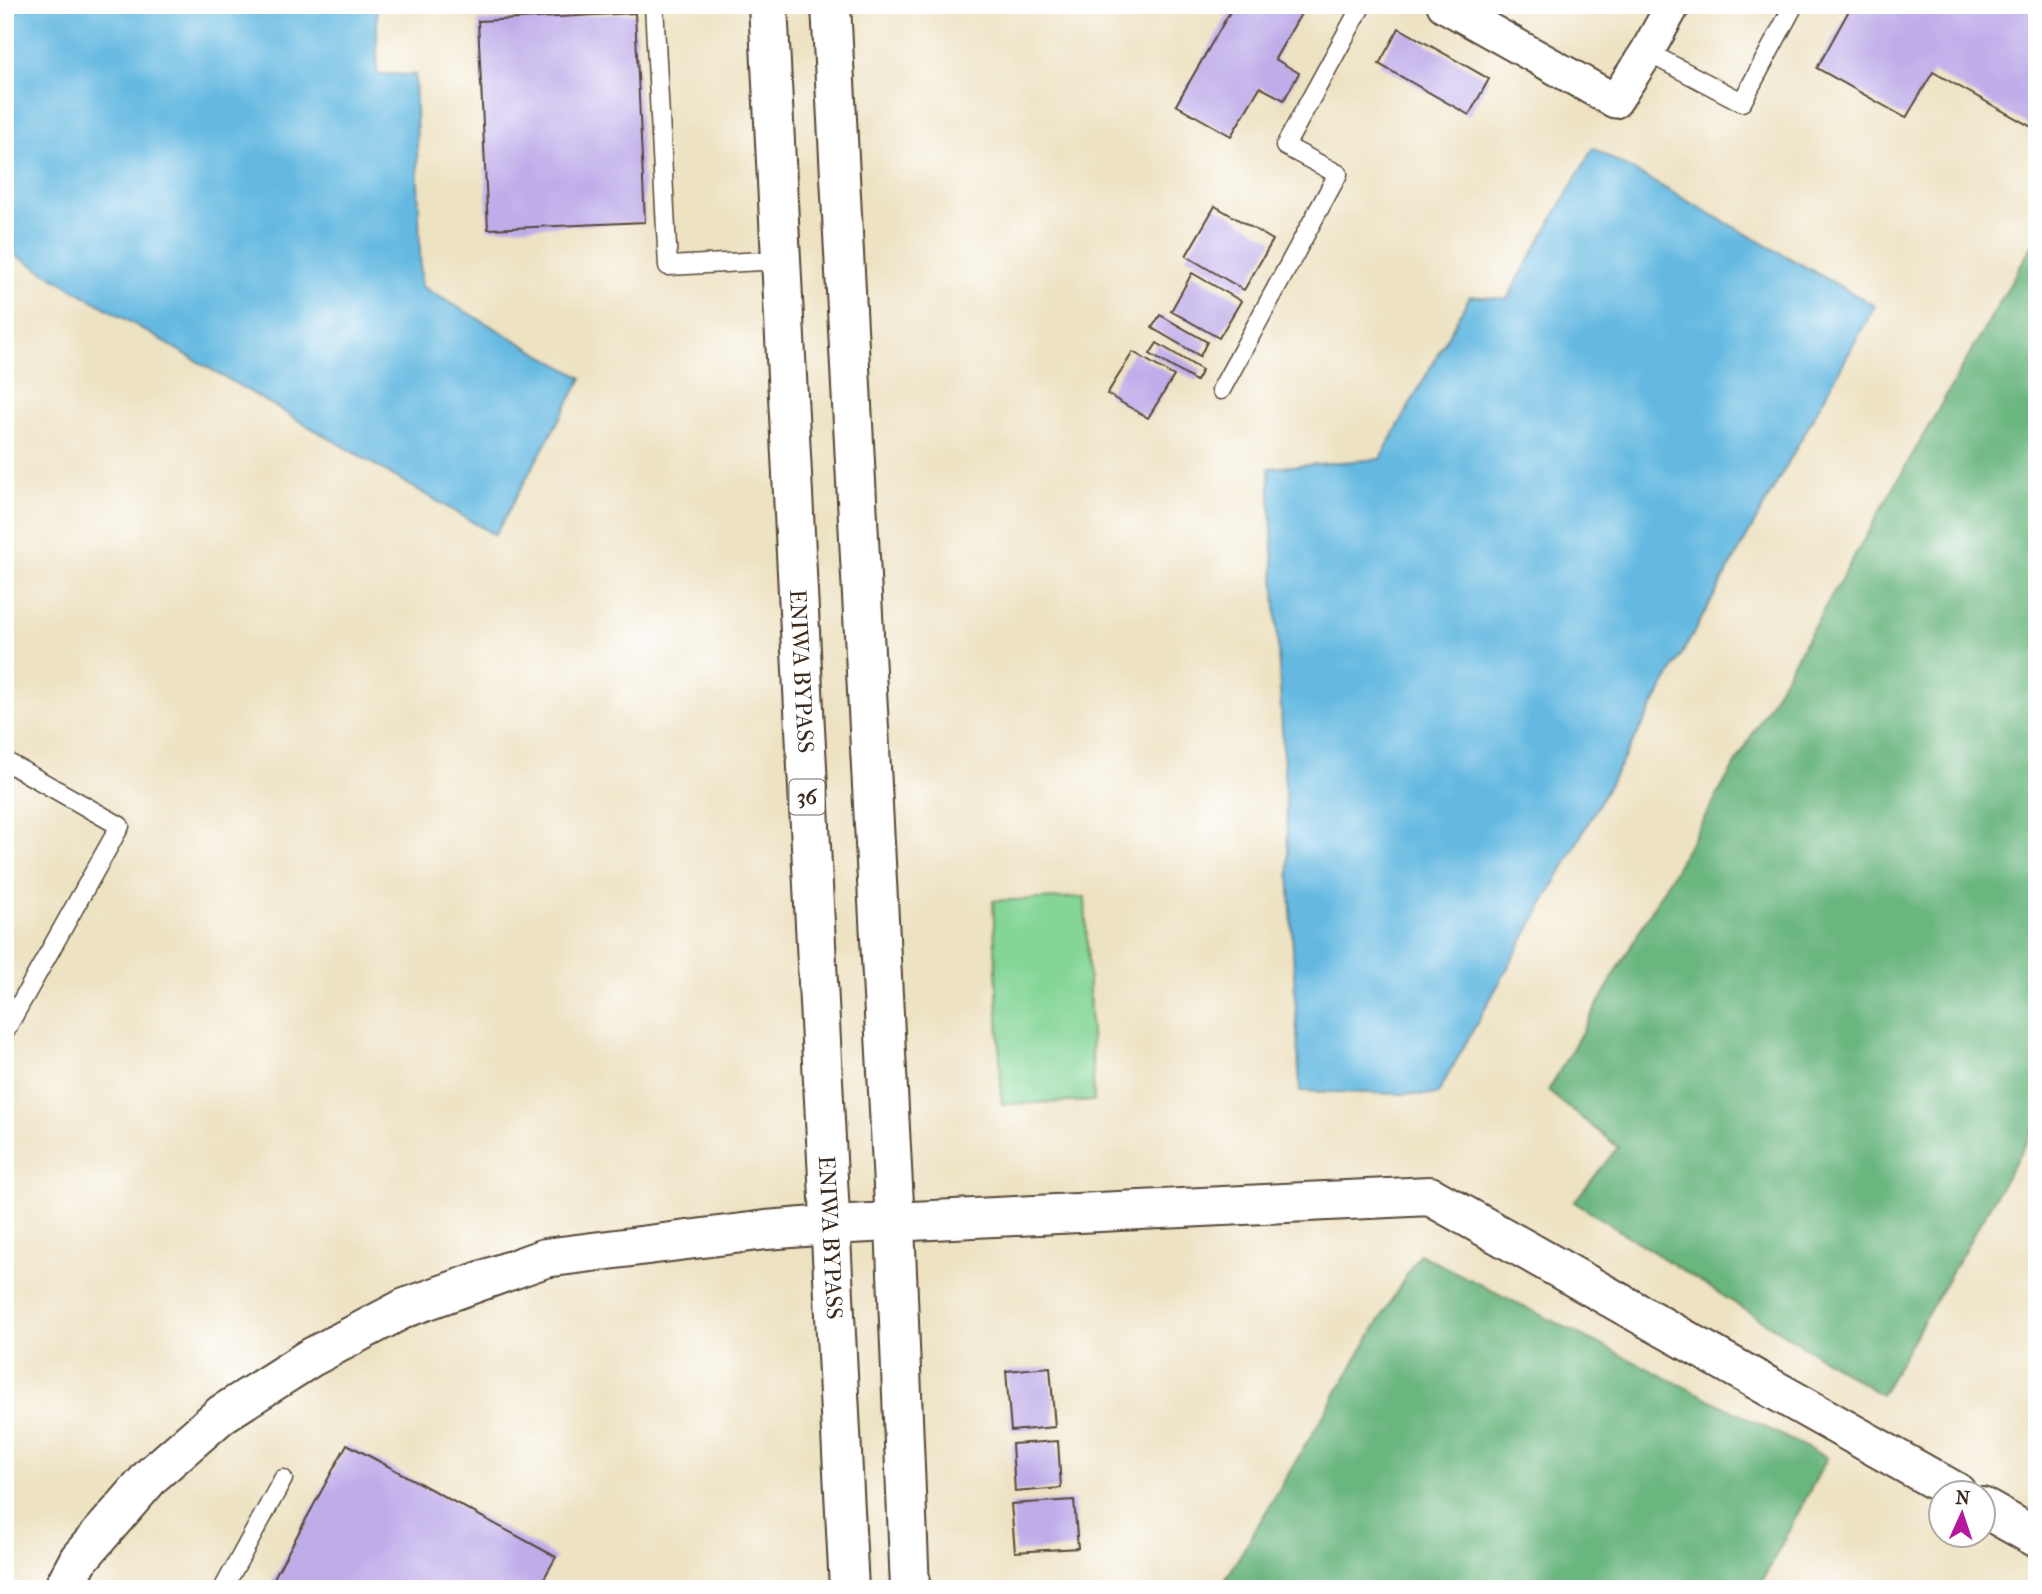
<svg xmlns="http://www.w3.org/2000/svg" width="2042" height="1594" font-family="'IM FELL French Canon',serif">
	<rect width="100%" height="100%" fill="#fff"/>
	<filter id="ink" filterUnits="userSpaceOnUse"><feTurbulence type="fractalNoise" baseFrequency=".0143" numOctaves="2"/><feDisplacementMap in="SourceGraphic" scale="14" xChannelSelector="R" yChannelSelector="G"/><feConvolveMatrix kernelMatrix="1 2 1 2 8 2 1 2 1" color-interpolation-filters="sRGB"/></filter>
	<filter id="wash" filterUnits="userSpaceOnUse"><feTurbulence type="fractalNoise" baseFrequency=".00686" numOctaves="4" result="noise"/><feDisplacementMap in="SourceGraphic" scale="28" xChannelSelector="R" yChannelSelector="G"/><feGaussianBlur stdDeviation="1.57" result="paint"/><feColorMatrix in="noise" values="0 0 0 0 0 0 0 0 0 0 0 0 0 0 0 0 0 1.4 0 .05"/><feComposite in="paint" operator="in"/></filter>
	<g filter="url(#wash)">
		<rect width="100%" height="100%" fill="#ede2c2"/>
		<path fill="#84d596" stroke="#60805a" stroke-width="2" d="M1085 897 1094 1101 1002 1104 993 901Z"/>
		<path fill="#6bb67f" stroke="#53704e" stroke-width="2" d="M2037 237V1124L1881 1395 1574 1202 1618 1147 1548 1091Z
			M1419 1254 1827 1458 1758 1589H1220Z"/>
		<path fill="#65b9e1" stroke="#507280" stroke-width="2" d="M5 5H377V74L415 75 421 286 582 378 495 535 5 249Z
			M1593 148 1875 306 1437 1095 1300 1091 1269 468 1380 459 1470 296 1507 299Z"/>
		<g id="blocks">
			<path fill="#bfade9" d="M1234 5H1306L1275 59 1299 73 1284 100 1260 87 1231 136 1176 105Z
				M1852 5H2037V130L1933 72 1906 118 1817 68Z
				M635 13 645 222 488 229 478 21Z
				M1399 28 1489 79 1469 115 1379 64Z
				M1215 206 1273 240 1244 290 1186 256Z
				M1192 273 1241 301 1219 338 1171 311Z
				M1160 315 1207 342 1200 356 1152 328Z
				M1157 343 1202 370 1196 381 1150 354Z
				M1133 352 1174 376 1148 418 1107 394Z
				M1050 1367 1055 1427 1011 1431 1006 1371Z
				M1058 1441 1061 1488 1015 1492 1012 1444Z
				M347 1444 556 1557 538 1589H268Z
				M1074 1500 1078 1548 1015 1552 1011 1504Z"/>
		</g>
	</g>
	<g filter="url(#ink)">
		<use href="#blocks" fill-opacity="0" stroke="#564637" stroke-width="2"/>
		<g fill="none" stroke-linecap="round" stroke-linejoin="round">
			<g stroke="#564637" stroke-width="21">
				<path id="service" d="M654 5 668 266 780 260
					M1647 52 1742 102 1794 5
					M1221 390 1338 174 1285 146 1362 5
					M5 761 120 826 5 1031
					M223 1589 283 1479"/>
			</g>
			<g stroke="#564637" stroke-width="37">
				<path id="minor" d="M1444 5 1615 101 1647 52 1673 5"/>
			</g>
			<g stroke="#564637" stroke-width="42">
				<path id="tertiary" d="M1982 1507 2037 1538
					M63 1589 79 1559 152 1475 222 1414 310 1358 405 1308 545 1258 766 1230 829 1225 1430 1196 1956 1492"/>
			</g>
			<g stroke="#564637" stroke-width="42">
				<g id="trunk">
					<path id="s1" d="M768 5 849 1589"/>
					<path d="M831 5 895 1224 910 1589"/>
				</g>
			</g>
			<use href="#service" stroke="#fff" stroke-width="18"/>
			<use href="#minor" stroke="#fff" stroke-width="33"/>
			<use href="#tertiary" stroke="#fff" stroke-width="38"/>
			<use href="#trunk" stroke="#fff" stroke-width="38"/>
		</g>
	</g>
	<g text-anchor="middle" dominant-baseline="central" stroke-width="5" stroke-linejoin="round" paint-order="stroke">
		<rect fill="#fff" stroke="#766a62" stroke-width="2" x="789.5" y="779.5" width="35" height="35" rx="5"/>
		<g font-size="21" font-weight="bold" fill="#3b2a1e">
			<text x="807" y="797">36</text>
		</g>
		<g font-size="23" fill="#3b2a1e" stroke="#fff">
			<text stroke="none"><textPath href="#s1" startOffset="667">ENIWA BYPASS</textPath></text>
			<text stroke="none"><textPath href="#s1" startOffset="1234">ENIWA BYPASS</textPath></text>
		</g>
	</g>
	<rect width="2042" height="1594" fill="none" stroke="#fff" stroke-width="28"/>
	<g transform="translate(1962 1514) rotate(3)"><circle r="33" fill="#ffffff" stroke="#b1aaa5" stroke-width="2"/>
	<path d="M0-5L12 26L0 18L-12 26Z" fill="#b5179e"/>
	<text y="-10" font-size="19" font-weight="bold" text-anchor="middle" fill="#3b2a1e">N</text>
	</g>
</svg>
